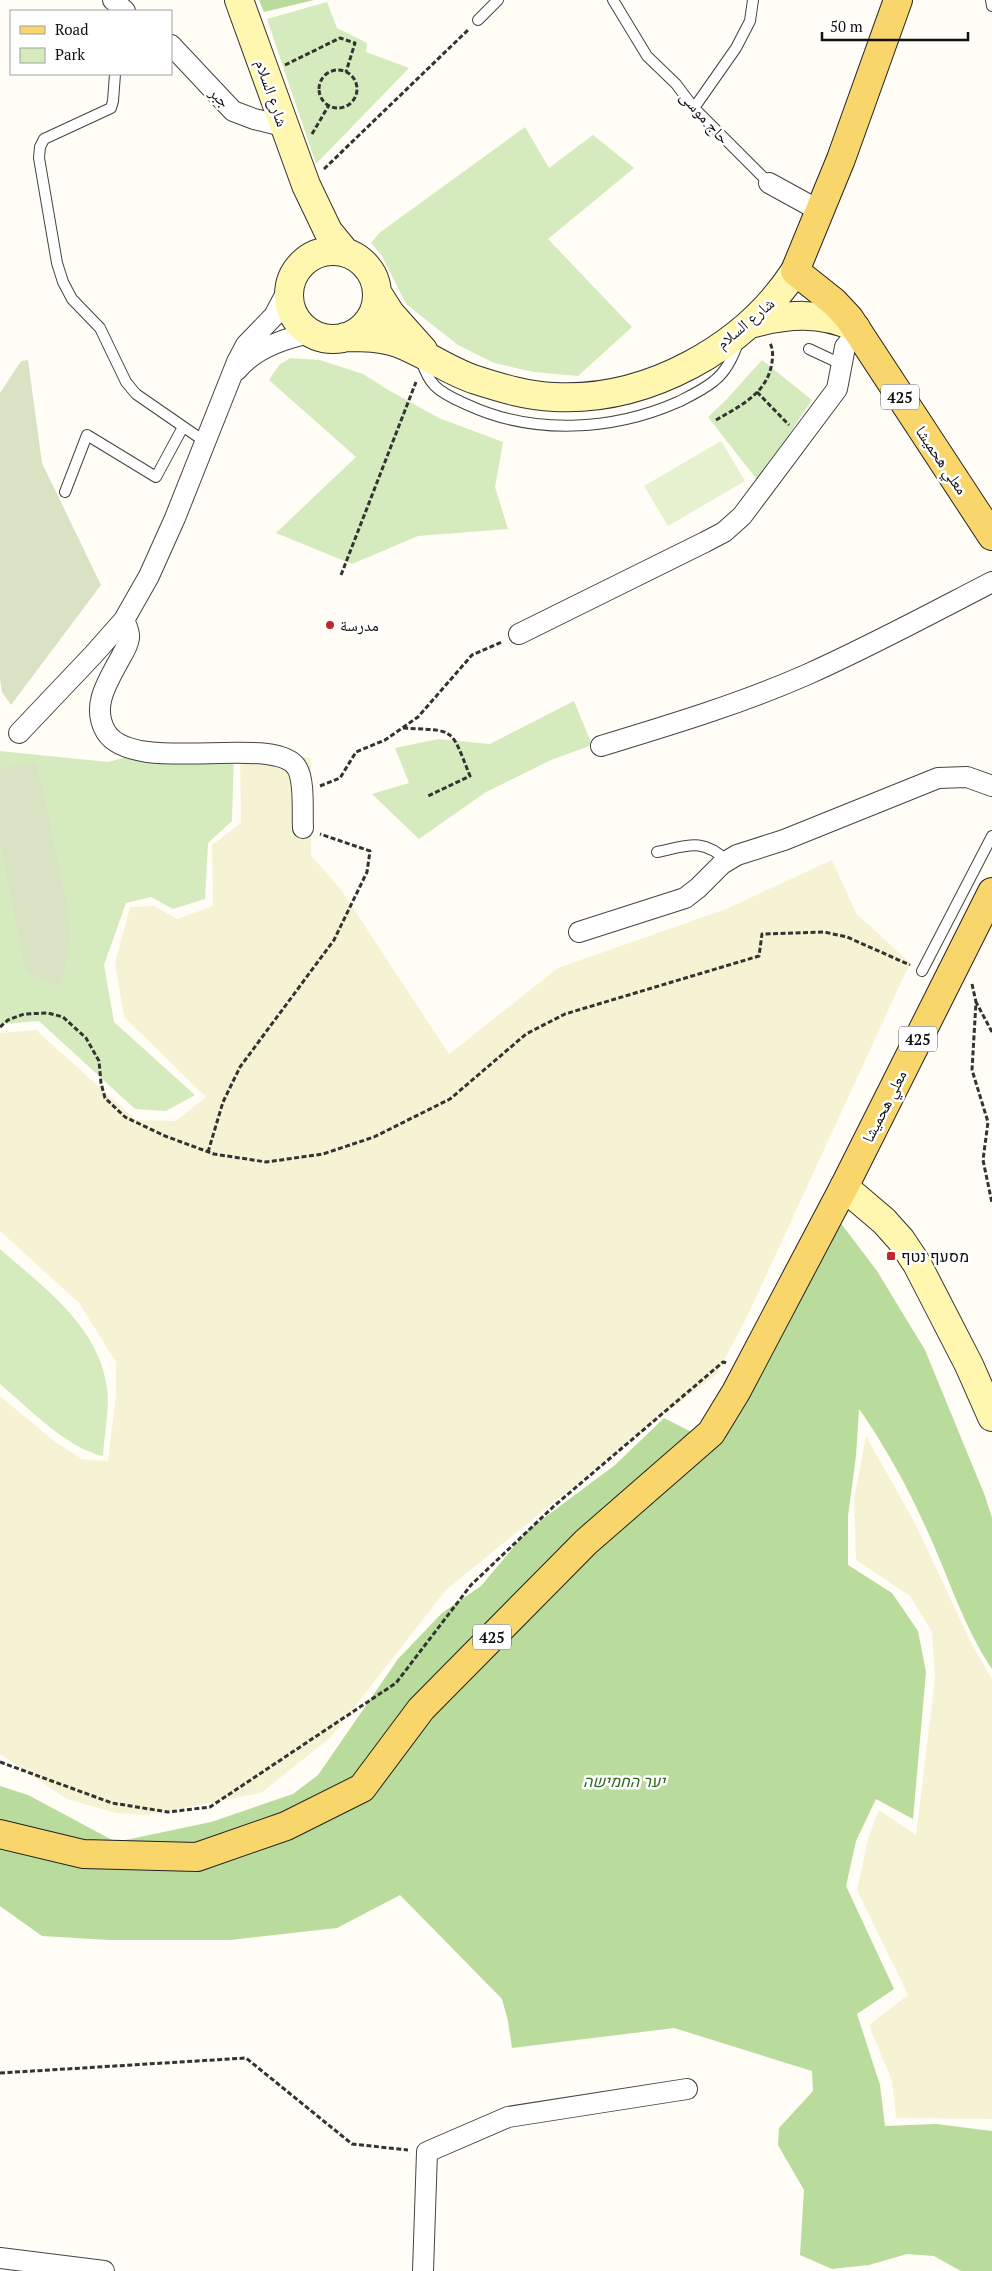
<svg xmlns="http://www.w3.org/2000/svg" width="992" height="2271" font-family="'PT Serif','Noto Naskh Arabic',Heebo,serif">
	<rect width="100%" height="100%" fill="#fffdf5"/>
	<path fill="#f6f3d4" d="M240 747 311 758V855L342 891 449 1054 558 968 726 909 832 860 856 913 910 963 747 1317 716 1375 624 1445 446 1590 331 1737 261 1793 145 1815 116 1813 67 1799 0 1754V1396L54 1441 82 1459 108 1461 116 1395V1362L79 1303 0 1231V1033L36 1030 136 1120 176 1121 206 1097 124 1017 115 963 130 907 154 906 177 919 213 906 212 845 241 823Z
		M866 1436 915 1523 972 1645 992 1679V2119L896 2118 892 2081 869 2025 908 1995 857 1890 868 1839 879 1810 916 1835 935 1679 932 1632 910 1596 856 1560 854 1500Z"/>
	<path fill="#d5ebbd" d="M327 2 337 28 367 43 366 52 409 68 316 164 267 19Z
		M525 127 549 168 593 135 634 168 548 239 632 327 578 376 534 372 494 363 458 345 406 304 382 256 371 243 379 233Z
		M290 358 320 360 363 374 390 391 439 418 503 442 495 487 508 529 418 536 352 564 276 533 356 457 269 380 279 365Z
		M762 360 812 400 758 481 708 417 726 400Z
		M574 701 592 745 551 760 486 792 419 839 372 794 409 783 395 748 438 739 490 744Z
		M158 749H234L232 821 208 843 205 899 173 909 151 897 126 903 104 965 114 1022 195 1095 166 1111 135 1109 39 1021 0 1024V751L108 762Z
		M0 1249C43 1287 99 1326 107 1388 110 1407 104 1435 103 1456 66 1448 29 1408 0 1384Z"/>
	<path fill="#b9dc9c" d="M259 0H314L264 12Z
		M840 1222 877 1271 925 1350 985 1496 992 1518V1669C963 1626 948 1575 926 1528 910 1491 882 1441 859 1409L856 1456 848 1516V1565L892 1593 918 1631 926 1672 913 1819 876 1799 856 1841 846 1886 894 1989 857 2014 880 2085 885 2126 936 2124 992 2131V2271H961L934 2256 907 2254 869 2265 832 2269 800 2255 804 2190 778 2145 779 2128 813 2091 812 2071 674 2028 512 2048 508 2021 502 1999 400 1895 337 1928 230 1940H109L42 1936 0 1906V1786L28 1795 116 1842 211 1822 293 1794 318 1775 398 1659 442 1613 481 1586 528 1530 615 1465 664 1418 707 1440Z"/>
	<path fill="#d9e3c4" d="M28 360 42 463 101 585 11 705 2 692 0 680V393L21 361Z
		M37 763 68 909 70 938 63 982 54 986 25 970 0 841V768Z"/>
	<path fill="#e6f2cf" d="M721 441 745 481 668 526 644 486Z"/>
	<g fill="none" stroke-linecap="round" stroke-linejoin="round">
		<g stroke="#444" stroke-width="12">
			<path id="lane" d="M613 0 647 56 676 84 694 108 769 183
				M991 0 992 6
				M478 20 498 0
				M115 74 113 101 111 108 44 139 40 147 39 158 57 263 63 282 72 299 100 328 126 382 136 394 204 441
				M694 108 736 48 750 21 753 0
				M809 349 841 364
				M421 360C424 369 428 379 435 386 444 395 457 400 468 405 533 435 612 431 678 402 690 396 703 390 714 381 727 371 734 355 739 340
				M65 492 87 435 156 477 183 427
				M657 852C687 846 702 837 727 861
				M922 971 992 836"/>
		</g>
		<g stroke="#444" stroke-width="22">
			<path id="street" d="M113 0 125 11
				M171 45 233 111 254 119 283 126
				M769 183 820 211
				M237 370C255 348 286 338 311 333
				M124 620C126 625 130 632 129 638 128 644 125 650 122 655 109 680 90 705 106 732 134 777 276 732 297 768 305 781 302 812 303 828
				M519 634 705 542 724 532 742 516 837 389 845 347 858 331
				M19 733 93 655 124 620 149 576 175 518 237 362 246 345 274 316 290 286
				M601 746C670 725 740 704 806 675 869 647 930 614 992 582
				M579 932 685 898 698 888 722 864 737 855 784 840 938 778 967 777 992 786
				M0 2258 104 2271
				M423 2271 427 2152 508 2117 687 2089"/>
		</g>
		<g stroke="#333" stroke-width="30">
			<path id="secondary" d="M239 0 306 185 328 231 346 253
				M289 295a44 44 0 1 1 88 0a44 44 0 1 1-88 0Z
				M378 294 390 313 423 350
				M750 324C787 314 821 311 856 328
				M345 337C363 337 381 337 398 343 425 353 448 371 476 380 501 388 527 396 554 397 647 402 745 348 795 271
				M844 1187 884 1221 901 1240 917 1264 969 1365 992 1417"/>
		</g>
		<g stroke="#222" stroke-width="30">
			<path id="primary" d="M898 0 841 159 795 271 834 302 849 318 992 536
				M0 1834 83 1854 197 1857 286 1826 362 1788 421 1709 586 1542 711 1433 736 1392 844 1187 992 892"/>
		</g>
		<path stroke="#333" stroke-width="3" stroke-dasharray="5 2.5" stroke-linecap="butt" d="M285 65 340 38 355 43 346 72
			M319 89a19 19 0 1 1 38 0a19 19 0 1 1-38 0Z
			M312 134 329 105
			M324 169 469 29
			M757 392 789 425
			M716 420C740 406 768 393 772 362 773 356 773 349 770 343
			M341 575 416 382
			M403 728C456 731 450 726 470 776L428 796
			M320 786 340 778 356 752 385 740 418 717 472 655 502 642
			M972 984 976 1002
			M0 1027 8 1020 24 1014 48 1013 63 1017 86 1038 99 1061 101 1083 105 1098 125 1117 165 1136 214 1154 266 1162 323 1154 374 1137 450 1099 526 1034 565 1014 759 956 762 934 824 932 847 937 910 965
			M992 1032 976 1002 972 1070 988 1122 983 1160 992 1203
			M208 1152 223 1102 240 1067 334 940 367 872 370 851 320 834
			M0 1762 112 1803 168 1812 210 1807 396 1683 471 1585 554 1506 723 1362 727 1363
			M0 2073 246 2058 352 2144 408 2150"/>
		<use href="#lane" stroke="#fff" stroke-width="10"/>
		<use href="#street" stroke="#fff" stroke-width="20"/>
		<use href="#secondary" stroke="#fff6b0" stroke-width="28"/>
		<use href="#primary" stroke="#f9d66b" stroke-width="28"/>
	</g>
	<g fill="#c4262e" stroke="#fff" stroke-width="2">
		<circle cx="330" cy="625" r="5"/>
		<rect x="886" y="1251" width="10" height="10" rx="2.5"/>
	</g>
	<g text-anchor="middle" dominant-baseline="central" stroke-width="5" stroke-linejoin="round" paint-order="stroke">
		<g fill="#fff" stroke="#585858" stroke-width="1">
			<rect x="881" y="384.5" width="38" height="25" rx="4"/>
			<rect x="899" y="1026.5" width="38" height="25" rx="4"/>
			<rect x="473" y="1624.5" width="38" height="25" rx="4"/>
		</g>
		<g font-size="15" font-weight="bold" fill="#111">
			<text x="900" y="397">425</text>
			<text x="918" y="1039">425</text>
			<text x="492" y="1637">425</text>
		</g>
		<g font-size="16" fill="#111" stroke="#fff">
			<text transform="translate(272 93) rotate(71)">شارع السلام</text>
			<text transform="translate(220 97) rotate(45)">جبر</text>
			<text transform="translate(705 117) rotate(48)">حاج موسى</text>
			<text transform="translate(745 323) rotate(-40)">شارع السلام</text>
			<text transform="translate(942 460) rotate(56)">معلي هحميشا</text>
			<text transform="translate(884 1106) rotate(-63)">معلي هحميشا</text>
		</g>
		<g font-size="16" fill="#111" stroke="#fff" text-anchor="start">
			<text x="340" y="625">مدرسة</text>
			<text x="901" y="1256">מסעף נטף</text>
		</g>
		<g font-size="16" font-style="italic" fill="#2f6b1f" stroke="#fff">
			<text x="624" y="1781">יער החמישה</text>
		</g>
	</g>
	<rect x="10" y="10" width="162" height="65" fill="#ffffff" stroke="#a0a0a0"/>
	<rect x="20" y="26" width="25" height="8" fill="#f9d66b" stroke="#a0a0a0"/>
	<text x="55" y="35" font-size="15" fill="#111111">Road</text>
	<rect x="20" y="48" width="25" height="15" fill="#d5ebbd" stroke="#a0a0a0"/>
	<text x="55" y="60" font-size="15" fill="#111111">Park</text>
	<path d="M822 32v8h146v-8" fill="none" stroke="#111111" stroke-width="2.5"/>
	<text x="830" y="32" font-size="15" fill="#111111" stroke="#ffffff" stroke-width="4" paint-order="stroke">50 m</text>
</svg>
